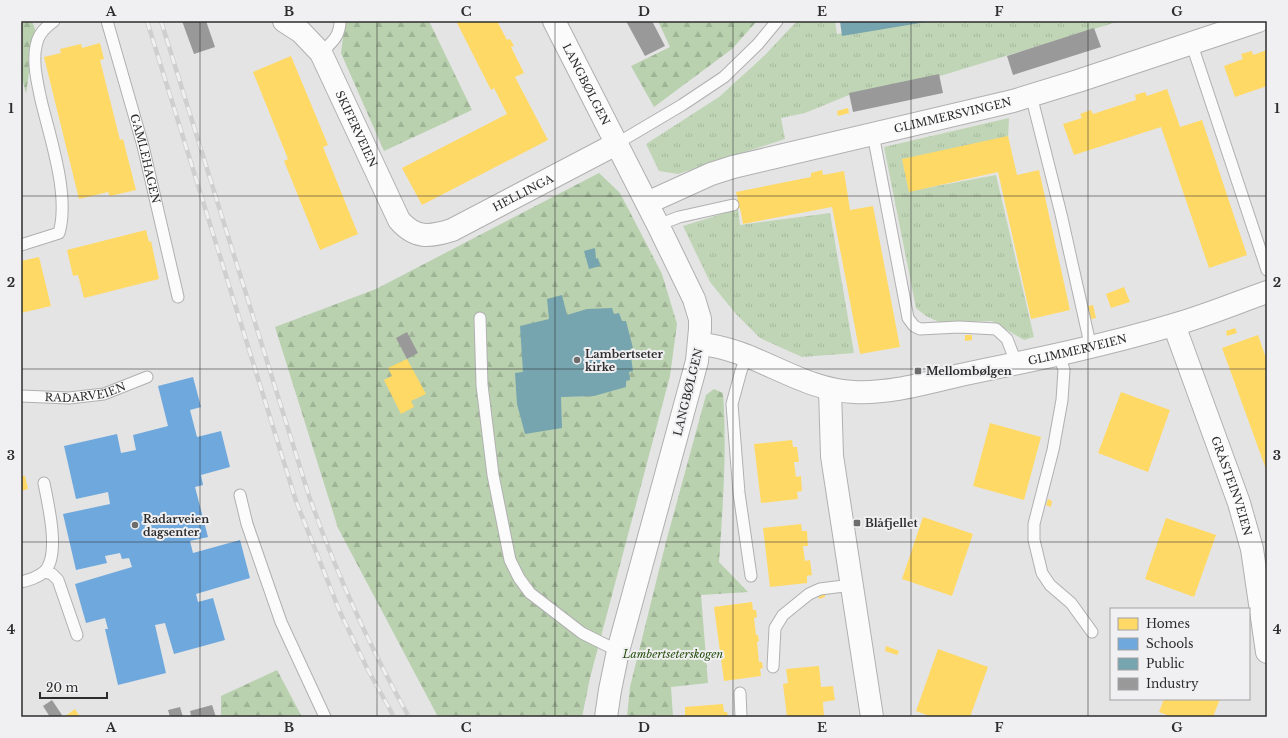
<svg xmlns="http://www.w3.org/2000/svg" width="1288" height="738" font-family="'Libre Baskerville',serif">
	<defs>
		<pattern id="grass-tufts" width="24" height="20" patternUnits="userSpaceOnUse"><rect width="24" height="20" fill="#c0d5b6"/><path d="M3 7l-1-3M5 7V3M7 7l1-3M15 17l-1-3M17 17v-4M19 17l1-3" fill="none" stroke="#a5b79d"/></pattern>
		<pattern id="forest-firs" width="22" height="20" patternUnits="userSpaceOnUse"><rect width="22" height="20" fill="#b9d1ae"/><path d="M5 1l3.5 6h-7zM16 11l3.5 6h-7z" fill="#9fb496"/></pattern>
	</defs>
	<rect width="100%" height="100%" fill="#e4e4e4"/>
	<path fill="url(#grass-tufts)" d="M797 21H835L837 34 919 21H1120L937 77 849 95 805 113 781 118 785 139 678 174 659 171 646 144 719 97 764 56Z
		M1009 118 1008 139 910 191 996 175 1034 337 1024 340 992 321 941 323 926 316 916 308 884 147Z
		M738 209 740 225 830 213 854 353 802 357 760 338 736 314 710 282 683 226Z"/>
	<path fill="url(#forest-firs)" d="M21 21H32L35 29 26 94 21 73Z
		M345 21H429L472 110 384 151 341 53Z
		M658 21H757L732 49 654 107 631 66 670 47Z
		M599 173 620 193 662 274 677 324 670 376 590 678 582 717H438L338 528 275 327 376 289Z
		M714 389 723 393C727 449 723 506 719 562L748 592 701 595 708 683 671 687 673 717H627L630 687 666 542 706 395Z
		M277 670 302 717H221V696Z"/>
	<path fill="#ffd966" d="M456 21H497L507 40 510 39 514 46 511 47 524 73 515 77 548 140 422 205 402 168 507 114 494 88 491 90Z
		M100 43 104 59 100 60 120 140 123 139 136 190 110 196 108 192 79 199 44 57 61 53 60 49 81 44 82 48Z
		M1267 50V86L1235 97 1224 66 1243 59 1241 54 1252 51 1253 55Z
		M291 56 328 145 323 147 358 234 320 250 284 161 288 159 253 72Z
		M1167 89 1180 127 1202 120 1247 255 1209 268 1161 127 1074 155 1063 124 1082 118 1080 114 1091 110 1093 114 1136 100 1135 95 1145 92 1147 96Z
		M848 108 849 113 838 116 837 111Z
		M1008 136 1017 175 1039 170 1070 310 1031 319 998 172 909 192 902 159Z
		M822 170 823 175 844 171 850 210 873 206 900 347 860 354 832 207 743 224 740 208 735 209 734 201 738 200 736 192 811 177V173Z
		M146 230 149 242 151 241 159 279 84 298 78 275 73 276 67 250Z
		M39 257 51 306 21 313V261Z
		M1124 287 1130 302 1111 308 1106 294Z
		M1093 305 1096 318 1091 319 1088 306Z
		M1235 328 1237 333 1227 336 1226 331Z
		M965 335H972V340L965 341Z
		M1258 335 1267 361V472L1222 348Z
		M407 359 426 394 411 401 414 407 401 414 384 380 392 376 388 368Z
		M1121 392 1170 410 1148 472 1098 453Z
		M990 423 1041 437 1024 500 973 486Z
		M792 440 793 447H797L799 462H794L796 477 801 476 802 491 797 492 798 499 761 503 754 444Z
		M21 476H25L28 489 21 491Z
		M1048 499 1052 501 1051 507 1046 505Z
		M923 517 973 534 952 596 902 579Z
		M1166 518 1216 535 1194 597 1145 579Z
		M801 524 802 531H807L808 546H803L805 561 810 560 812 575 807 576V583L770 587 763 528Z
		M825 594V597L819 599 818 595Z
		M752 602 753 610H756L757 617 754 618 756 635H758L759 641 757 642 759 662H762L763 668 760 669 761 676 724 681 714 607Z
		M886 646 899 651 897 655 885 651Z
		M938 649 988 667 970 717H932L916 711Z
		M819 666 821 687 833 686 834 694 835 700 823 702 824 717H787L783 684 788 683 786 669Z
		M1164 699H1220L1213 717H1172L1159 712Z
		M723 704 724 712H727L728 717H685V707Z
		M75 709 80 717H64Z"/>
	<path fill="#6fa8dc" d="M193 377 201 407 190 410 197 437 221 431 230 467 201 475 203 485 195 487 208 537 190 541 193 553 240 540 250 578 196 594 198 602 213 598 225 640 174 654 165 623 155 625 166 673 118 685 105 629H108L105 618 86 623 75 584 132 567 129 558 122 559 120 553 105 556 107 563 76 570 63 514 110 504 108 492 76 499 64 446 117 434 121 453 136 450 133 435 168 426 158 386Z"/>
	<path fill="#76a5af" d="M840 21H926V22L842 36Z
		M595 248 596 259 598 258 600 266 589 269 584 251Z
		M562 295 567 315 587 309 612 308 614 314 619 313 622 321H626L633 348 630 349 633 371 629 372 630 380 626 381V387L594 396 561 397 562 428 525 434 517 404 515 373 523 372 520 326 549 319 547 299Z"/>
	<path fill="#999" d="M182 21H206L215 47 194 54Z
		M626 21H652L665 46 645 56Z
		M1094 28 1101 47 1013 75 1007 56Z
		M939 74 943 93 853 112 849 93Z
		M407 332 418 353 407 359 396 338Z
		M52 700 62 715 60 717H50L43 706Z
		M212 705 216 717H187L191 715 190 711Z
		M180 707 183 717H170L168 710Z"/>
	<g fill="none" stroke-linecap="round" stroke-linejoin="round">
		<g stroke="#b0b0b0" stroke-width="13">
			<g id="lane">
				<path id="s1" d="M107 21 143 146 178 297"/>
				<path d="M1192 45 1267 270"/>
				<path d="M321 53C331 43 340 37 340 21"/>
				<path d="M1031 95 1061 214 1091 348"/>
				<path d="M873 134 908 318 914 326 920 329 959 327 996 329 1007 339 1017 365"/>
				<path d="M616 144 682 105 724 77 758 44 777 21"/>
				<path d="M658 225 679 217 733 205"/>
				<path d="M21 245 59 233C70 195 50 138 41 100 37 81 31 58 38 39 41 31 47 26 54 21"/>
				<path d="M480 318 482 385 493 475 510 560 519 578 530 593 582 633 618 651"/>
				<path d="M747 355 741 371 732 404 739 493 751 576"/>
				<path d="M1059 355 1064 370 1062 400 1053 450 1034 524V540L1042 573 1050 585 1071 603 1092 632"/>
				<path id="s2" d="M21 396 69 398 104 394 147 377"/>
				<path d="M240 495 247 524 281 622 325 717"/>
				<path d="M44 572 52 574 58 580 77 635"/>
				<path d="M21 582C29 580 37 578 44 572 61 556 48 504 44 483"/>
				<path d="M773 667 775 628 783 615 809 594 820 589 852 585"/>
				<path d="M740 693 741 717"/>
			</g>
		</g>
		<g stroke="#b0b0b0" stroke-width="24">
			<g id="street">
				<path id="s3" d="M284 21 301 32 321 53 399 220C415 239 430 237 452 230L616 144"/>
				<path id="s4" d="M647 203 711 174 733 167 1013 101 1078 81 1258 21"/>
				<path id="s5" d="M1174 325 1239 503 1252 549 1267 652"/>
				<path id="s6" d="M700 344C756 349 799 390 854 392 893 394 932 381 970 373 1039 359 1106 345 1173 325 1205 316 1236 303 1267 292"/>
				<path d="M830 390 832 456 872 717"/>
			</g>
		</g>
		<g stroke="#b0b0b0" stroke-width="24">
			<g id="secondary">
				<path id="s7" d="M554 21 658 225 694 299 700 319V329L697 361 618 651 610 690 606 717"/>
			</g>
		</g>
		<use href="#lane" stroke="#fbfbfb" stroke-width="11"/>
		<use href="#street" stroke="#fbfbfb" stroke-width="22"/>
		<use href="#secondary" stroke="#fbfbfb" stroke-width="22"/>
		<g stroke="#cfcfcf" stroke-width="4.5">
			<path id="rail" d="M147 21 296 501 340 612 367 668 394 717
				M161 21 309 496C336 572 369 646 409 717"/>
		</g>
		<use href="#rail" stroke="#f0f0f2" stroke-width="3" stroke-dasharray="9" stroke-linecap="butt"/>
	</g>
	<path fill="none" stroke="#2d2d2e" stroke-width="1" stroke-opacity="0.55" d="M200 21V717M377 21V717M555 21V717M733 21V717M911 21V717M1088 21V717M21 196H1267M21 369H1267M21 542H1267"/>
	<g fill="#6d6d6e" stroke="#f0f0f2" stroke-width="1.5">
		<circle cx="577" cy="360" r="4"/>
		<rect x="914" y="367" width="8" height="8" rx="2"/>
		<rect x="853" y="519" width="8" height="8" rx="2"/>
		<circle cx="135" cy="525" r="4"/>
	</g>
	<g text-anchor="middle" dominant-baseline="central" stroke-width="4" stroke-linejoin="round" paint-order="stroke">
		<g font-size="11" fill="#2d2d2e" stroke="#f0f0f2">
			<text stroke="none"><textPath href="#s7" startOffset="71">LANGBØLGEN</textPath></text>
			<text stroke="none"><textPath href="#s4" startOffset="319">GLIMMERSVINGEN</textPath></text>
			<text stroke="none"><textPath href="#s3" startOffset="133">SKIFERVEIEN</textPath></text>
			<text stroke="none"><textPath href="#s1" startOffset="143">GAMLEHAGEN</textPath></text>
			<text stroke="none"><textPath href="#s3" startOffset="372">HELLINGA</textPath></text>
			<text stroke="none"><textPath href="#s6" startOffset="390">GLIMMERVEIEN</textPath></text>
			<text stroke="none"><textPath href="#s2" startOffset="65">RADARVEIEN</textPath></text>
			<text transform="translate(688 392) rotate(-76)">LANGBØLGEN</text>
			<text stroke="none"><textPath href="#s5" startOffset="171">GRÅSTEINVEIEN</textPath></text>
		</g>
		<g font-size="11" font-weight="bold" fill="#2d2d2e" stroke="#f0f0f2" text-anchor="start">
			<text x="585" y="354">Lambertseter<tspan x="585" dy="13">kirke</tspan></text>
			<text x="926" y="371">Mellombølgen</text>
			<text x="143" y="519">Radarveien<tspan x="143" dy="13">dagsenter</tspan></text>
			<text x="865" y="523">Blåfjellet</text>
		</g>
		<g font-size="11" font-style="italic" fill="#264e0d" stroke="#f0f0f2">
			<text x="673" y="654">Lambertseterskogen</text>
		</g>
	</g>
	<rect width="1288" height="738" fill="none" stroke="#f0f0f2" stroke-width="44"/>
	<rect x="1110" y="608" width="140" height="92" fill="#f0f0f2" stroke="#a2a2a4"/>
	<rect x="1118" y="618" width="20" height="12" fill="#ffd966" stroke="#a2a2a4"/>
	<text x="1146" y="628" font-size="12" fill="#2d2d2e">Homes</text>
	<rect x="1118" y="638" width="20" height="12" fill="#6fa8dc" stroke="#a2a2a4"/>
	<text x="1146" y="648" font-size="12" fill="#2d2d2e">Schools</text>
	<rect x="1118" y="658" width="20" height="12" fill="#76a5af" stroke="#a2a2a4"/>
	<text x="1146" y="668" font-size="12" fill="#2d2d2e">Public</text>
	<rect x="1118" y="678" width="20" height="12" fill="#999999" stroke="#a2a2a4"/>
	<text x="1146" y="688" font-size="12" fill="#2d2d2e">Industry</text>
	<path d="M40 692v6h67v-6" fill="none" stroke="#2d2d2e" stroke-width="2"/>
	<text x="46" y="692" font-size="12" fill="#2d2d2e" stroke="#f0f0f2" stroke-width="3" paint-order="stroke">20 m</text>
	<rect x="22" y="22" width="1244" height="694" fill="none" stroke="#2d2d2e" stroke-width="1.5"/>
	<g font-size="13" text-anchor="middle" font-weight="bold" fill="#2d2d2e">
		<text x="111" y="16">A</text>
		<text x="289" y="16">B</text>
		<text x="466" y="16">C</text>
		<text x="644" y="16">D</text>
		<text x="822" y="16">E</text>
		<text x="999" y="16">F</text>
		<text x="1177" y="16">G</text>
		<text x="11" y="113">1</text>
		<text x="1277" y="113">1</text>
		<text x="11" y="287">2</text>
		<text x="1277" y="287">2</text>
		<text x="11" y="460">3</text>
		<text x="1277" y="460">3</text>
		<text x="11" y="634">4</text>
		<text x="1277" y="634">4</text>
		<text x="111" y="732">A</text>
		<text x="289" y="732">B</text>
		<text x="466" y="732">C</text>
		<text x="644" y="732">D</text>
		<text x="822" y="732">E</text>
		<text x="999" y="732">F</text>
		<text x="1177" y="732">G</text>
	</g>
</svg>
